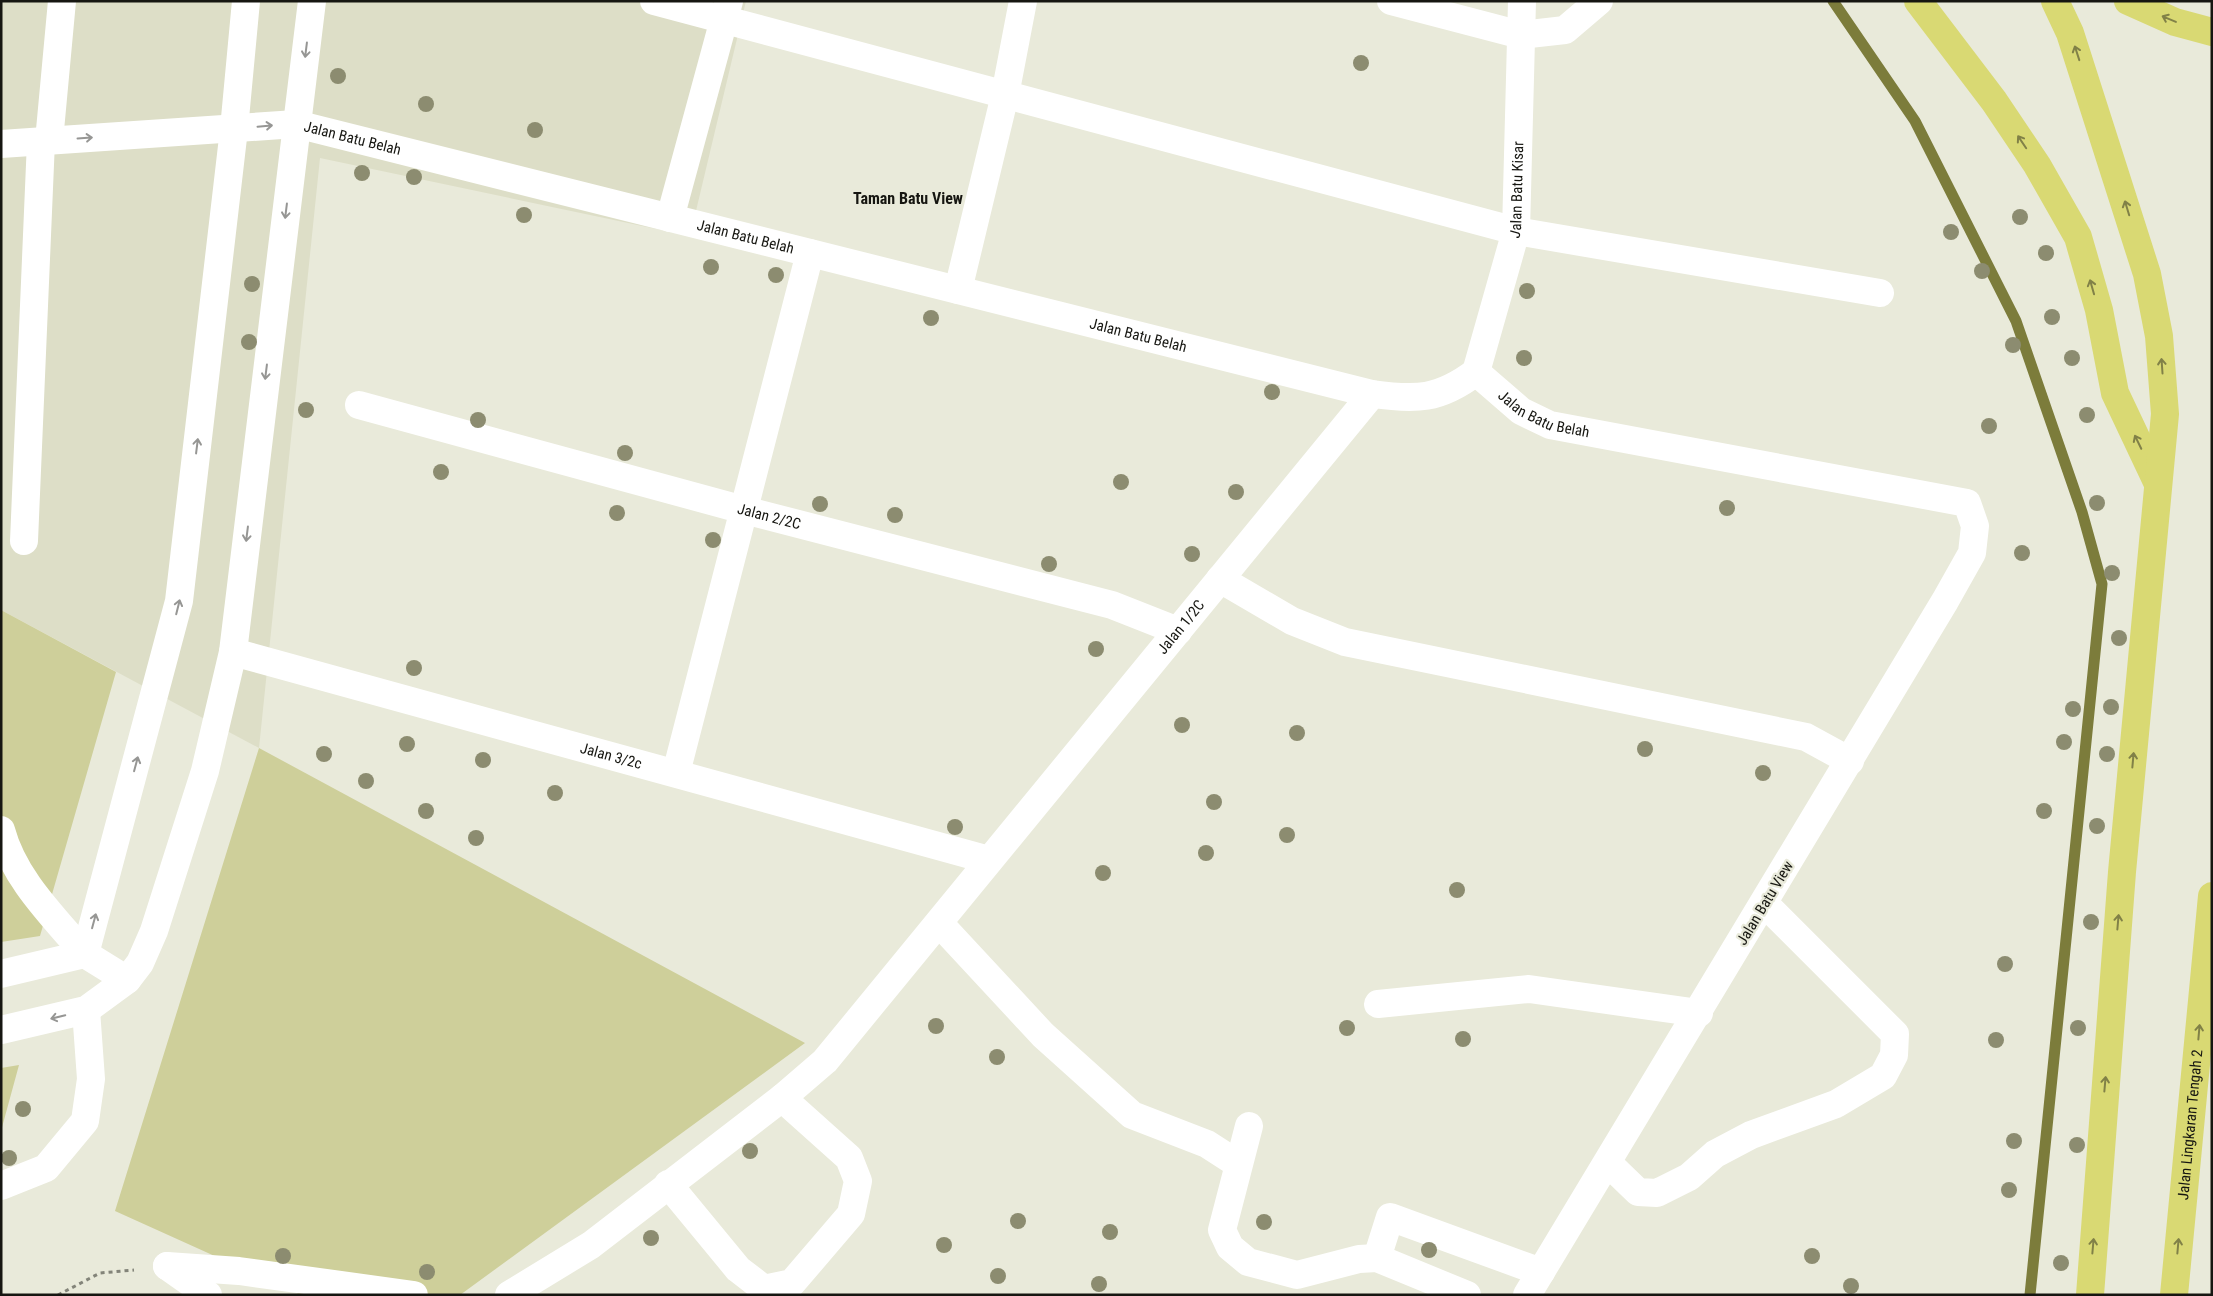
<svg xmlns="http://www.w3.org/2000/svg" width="2213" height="1296" font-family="'Roboto Condensed',sans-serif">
	<rect width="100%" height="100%" fill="#e9eada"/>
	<path fill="#dddec7" d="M1 1H746L690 236 320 158 259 748 1 610Z"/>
	<path fill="#cecf9a" d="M1 610 116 672 40 936 1 942Z
		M259 748 805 1043 460 1295H301L115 1211Z
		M19 1065 1 1131V1068Z"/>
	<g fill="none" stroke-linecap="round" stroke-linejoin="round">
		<path stroke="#7c7c3b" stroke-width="11" d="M1833 1 1915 121 2016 321 2082 512 2102 584 2030 1295"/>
		<path stroke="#838479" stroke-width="3" stroke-dasharray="4 4" stroke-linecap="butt" d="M58 1295 100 1273 134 1270"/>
		<g stroke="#fff" stroke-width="28">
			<path d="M654 1 1516 231 1880 293"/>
			<path d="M1391 1 1521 35 1565 30 1599 1"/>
			<path d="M49 141 62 1"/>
			<path id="s1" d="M1 144 296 124 1372 394C1416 400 1439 400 1476 372"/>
			<path d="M670 218 729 1"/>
			<path d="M958 290 1005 95 1023 1"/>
			<path id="s2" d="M1476 372 1521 411 1550 425 1967 503 1975 526 1972 553 1945 601 1527 1295"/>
			<path id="s3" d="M1476 372 1516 231 1522 1"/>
			<path id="s4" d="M359 405 744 510 1112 605 1178 631"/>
			<path d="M24 541 41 141"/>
			<path d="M1220 579 1292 621 1345 642 1806 737 1850 761"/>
			<path id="s5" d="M233 652 989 860"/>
			<path d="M676 773 810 253"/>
			<path d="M1 830C14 879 53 916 85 954L1 974"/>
			<path d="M939 923 1043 1035 1132 1115 1207 1144 1238 1164"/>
			<path d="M127 980 85 954 179 601 234 129 246 1"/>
			<path d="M1378 1004 1529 989 1699 1013"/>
			<path d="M1 1030 86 1010 127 980 140 963 154 931 205 771 233 652 312 1"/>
			<path d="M1249 1126 1222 1230 1230 1247 1248 1262 1297 1275 1359 1259 1377 1258 1467 1295"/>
			<path d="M1608 1163 1638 1192 1657 1193 1689 1177 1715 1154 1751 1135 1836 1104 1883 1076 1894 1055 1895 1034 1765 904"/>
			<path d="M668 1184 738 1269 764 1289 792 1283 851 1214 858 1181 849 1158 782 1098"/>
			<path d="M1 1186 46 1168 85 1121 91 1079 86 1010"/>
			<path d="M1377 1258 1390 1217 1541 1272"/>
			<path d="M167 1266 239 1271 414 1295"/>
			<path d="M167 1266 208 1295"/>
			<path id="s6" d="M509 1295 591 1245 782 1098 825 1061 1372 394"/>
		</g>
		<g stroke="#d9d973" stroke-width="28">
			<path d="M1918 1 1994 101 2037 165 2078 237 2099 310 2115 393 2158 484"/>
			<path d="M2055 1 2070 33 2147 274 2159 336 2165 414 2122 872 2090 1295"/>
			<path d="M2128 1 2175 22 2212 32"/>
			<path id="s7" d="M2174 1295 2212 896"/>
		</g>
	</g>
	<g fill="#8c8c70">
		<circle cx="1361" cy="63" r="8"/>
		<circle cx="338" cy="76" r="8"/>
		<circle cx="426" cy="104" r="8"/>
		<circle cx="535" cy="130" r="8"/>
		<circle cx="362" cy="173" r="8"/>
		<circle cx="414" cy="177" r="8"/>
		<circle cx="524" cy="215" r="8"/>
		<circle cx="2020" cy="217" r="8"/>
		<circle cx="1951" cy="232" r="8"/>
		<circle cx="2046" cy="253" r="8"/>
		<circle cx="711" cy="267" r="8"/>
		<circle cx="1982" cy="271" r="8"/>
		<circle cx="776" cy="275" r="8"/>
		<circle cx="252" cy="284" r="8"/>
		<circle cx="1527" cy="291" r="8"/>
		<circle cx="2052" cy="317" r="8"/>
		<circle cx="931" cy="318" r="8"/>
		<circle cx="249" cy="342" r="8"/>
		<circle cx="2013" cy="345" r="8"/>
		<circle cx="1524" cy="358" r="8"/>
		<circle cx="2072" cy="358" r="8"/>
		<circle cx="1272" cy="392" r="8"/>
		<circle cx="306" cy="410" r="8"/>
		<circle cx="2087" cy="415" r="8"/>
		<circle cx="478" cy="420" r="8"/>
		<circle cx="1989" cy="426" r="8"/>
		<circle cx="625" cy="453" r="8"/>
		<circle cx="441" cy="472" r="8"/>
		<circle cx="1121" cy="482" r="8"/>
		<circle cx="1236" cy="492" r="8"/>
		<circle cx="2097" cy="503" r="8"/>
		<circle cx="820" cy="504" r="8"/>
		<circle cx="1727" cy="508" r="8"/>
		<circle cx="617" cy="513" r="8"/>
		<circle cx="895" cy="515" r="8"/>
		<circle cx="713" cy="540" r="8"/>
		<circle cx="2022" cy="553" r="8"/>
		<circle cx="1192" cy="554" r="8"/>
		<circle cx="1049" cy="564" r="8"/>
		<circle cx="2112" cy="573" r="8"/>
		<circle cx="2119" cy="638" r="8"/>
		<circle cx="1096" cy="649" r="8"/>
		<circle cx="414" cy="668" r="8"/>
		<circle cx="2111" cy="707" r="8"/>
		<circle cx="2073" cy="709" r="8"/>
		<circle cx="1182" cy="725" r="8"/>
		<circle cx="1297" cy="733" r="8"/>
		<circle cx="2064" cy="742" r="8"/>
		<circle cx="407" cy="744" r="8"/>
		<circle cx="1645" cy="749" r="8"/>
		<circle cx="324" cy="754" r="8"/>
		<circle cx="2107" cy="754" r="8"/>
		<circle cx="483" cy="760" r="8"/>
		<circle cx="1763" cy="773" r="8"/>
		<circle cx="366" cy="781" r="8"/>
		<circle cx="555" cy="793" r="8"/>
		<circle cx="1214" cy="802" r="8"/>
		<circle cx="426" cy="811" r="8"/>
		<circle cx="2044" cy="811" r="8"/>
		<circle cx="2097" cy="826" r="8"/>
		<circle cx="955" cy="827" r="8"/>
		<circle cx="1287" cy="835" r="8"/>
		<circle cx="476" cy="838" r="8"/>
		<circle cx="1206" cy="853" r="8"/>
		<circle cx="1103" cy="873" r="8"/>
		<circle cx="1457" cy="890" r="8"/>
		<circle cx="2091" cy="922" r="8"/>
		<circle cx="2005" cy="964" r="8"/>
		<circle cx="936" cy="1026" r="8"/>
		<circle cx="1347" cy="1028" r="8"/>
		<circle cx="2078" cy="1028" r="8"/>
		<circle cx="1463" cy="1039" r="8"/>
		<circle cx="1996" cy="1040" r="8"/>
		<circle cx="997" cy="1057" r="8"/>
		<circle cx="23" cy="1109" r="8"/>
		<circle cx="2014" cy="1141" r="8"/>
		<circle cx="2077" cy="1145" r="8"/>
		<circle cx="750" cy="1151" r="8"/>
		<circle cx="9" cy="1158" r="8"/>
		<circle cx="2009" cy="1190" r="8"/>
		<circle cx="1018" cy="1221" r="8"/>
		<circle cx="1264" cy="1222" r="8"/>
		<circle cx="1110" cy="1232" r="8"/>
		<circle cx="651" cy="1238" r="8"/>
		<circle cx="944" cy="1245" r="8"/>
		<circle cx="1429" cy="1250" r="8"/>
		<circle cx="283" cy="1256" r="8"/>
		<circle cx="1812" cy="1256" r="8"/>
		<circle cx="2061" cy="1263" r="8"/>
		<circle cx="427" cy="1272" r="8"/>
		<circle cx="998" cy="1276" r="8"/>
		<circle cx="1099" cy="1284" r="8"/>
		<circle cx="1851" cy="1286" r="8"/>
	</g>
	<defs><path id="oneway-shaft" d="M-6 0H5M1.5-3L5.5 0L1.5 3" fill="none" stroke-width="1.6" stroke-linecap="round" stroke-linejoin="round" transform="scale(1.25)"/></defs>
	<g stroke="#818147">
		<use href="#oneway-shaft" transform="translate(2169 19) rotate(-157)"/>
		<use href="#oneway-shaft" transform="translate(2077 53) rotate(-108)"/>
		<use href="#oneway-shaft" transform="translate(2022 142) rotate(-124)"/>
		<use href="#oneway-shaft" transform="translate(2127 208) rotate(-107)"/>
		<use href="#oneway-shaft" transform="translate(2092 287) rotate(-106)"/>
		<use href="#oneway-shaft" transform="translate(2162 366) rotate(-94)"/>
		<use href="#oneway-shaft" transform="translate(2138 442) rotate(-116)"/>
		<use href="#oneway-shaft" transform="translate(2133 760) rotate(-85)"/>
		<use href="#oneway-shaft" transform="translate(2118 922) rotate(-85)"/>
		<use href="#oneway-shaft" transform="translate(2199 1032) rotate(-85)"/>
		<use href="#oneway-shaft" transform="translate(2105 1084) rotate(-85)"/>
		<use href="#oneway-shaft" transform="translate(2093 1246) rotate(-85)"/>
		<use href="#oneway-shaft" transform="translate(2178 1246) rotate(-85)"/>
	</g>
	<g stroke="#969694">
		<use href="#oneway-shaft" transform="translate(306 50) rotate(97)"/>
		<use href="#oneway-shaft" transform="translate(265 126) rotate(-5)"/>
		<use href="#oneway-shaft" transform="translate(85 138) rotate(-4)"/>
		<use href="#oneway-shaft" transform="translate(286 211) rotate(97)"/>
		<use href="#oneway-shaft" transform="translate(266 372) rotate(97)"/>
		<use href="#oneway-shaft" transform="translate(197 446) rotate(-83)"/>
		<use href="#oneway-shaft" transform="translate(247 534) rotate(97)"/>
		<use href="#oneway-shaft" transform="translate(178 607) rotate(-76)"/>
		<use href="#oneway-shaft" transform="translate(136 764) rotate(-75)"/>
		<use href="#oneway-shaft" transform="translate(94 921) rotate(-75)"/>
		<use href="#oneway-shaft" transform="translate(58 1017) rotate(166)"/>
	</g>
	<g text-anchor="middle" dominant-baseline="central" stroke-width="4.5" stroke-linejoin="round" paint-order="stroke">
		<g font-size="15" fill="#161611" stroke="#e9eada">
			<text stroke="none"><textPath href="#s1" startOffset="354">Jalan Batu Belah</textPath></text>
			<text stroke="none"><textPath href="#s3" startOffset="188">Jalan Batu Kisar</textPath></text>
			<text stroke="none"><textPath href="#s1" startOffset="759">Jalan Batu Belah</textPath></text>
			<text stroke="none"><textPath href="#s1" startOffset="1164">Jalan Batu Belah</textPath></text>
			<text stroke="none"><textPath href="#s2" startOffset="82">Jalan Batu Belah</textPath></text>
			<text stroke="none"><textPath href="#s4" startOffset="425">Jalan 2/2C</textPath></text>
			<text stroke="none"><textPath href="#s6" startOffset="955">Jalan 1/2C</textPath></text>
			<text stroke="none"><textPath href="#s5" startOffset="392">Jalan 3/2c</textPath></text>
			<text transform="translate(1765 903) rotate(-59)">Jalan Batu View</text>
			<text stroke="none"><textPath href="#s7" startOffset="171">Jalan Lingkaran Tengah 2</textPath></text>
		</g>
		<g font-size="16" font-weight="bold" fill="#161611" stroke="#e9eada">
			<text x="908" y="198">Taman Batu View</text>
		</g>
	</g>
	<rect width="2213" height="1296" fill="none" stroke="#161611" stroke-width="5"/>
</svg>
